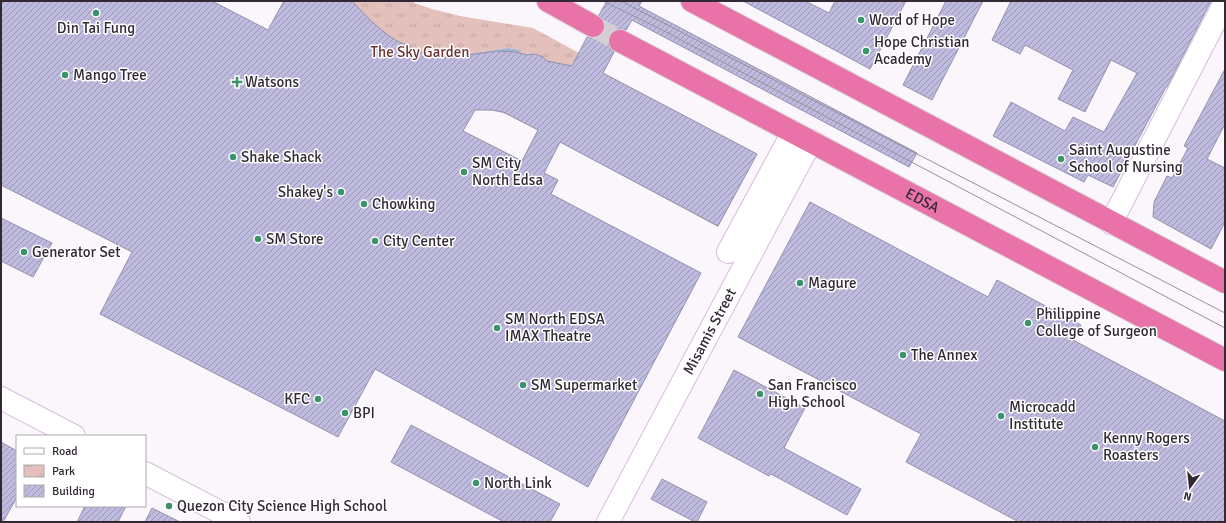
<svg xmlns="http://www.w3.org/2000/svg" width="1226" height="523" font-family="Signika,sans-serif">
	<defs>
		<pattern id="park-tufts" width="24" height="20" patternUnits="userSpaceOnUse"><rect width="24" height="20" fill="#e3c0bc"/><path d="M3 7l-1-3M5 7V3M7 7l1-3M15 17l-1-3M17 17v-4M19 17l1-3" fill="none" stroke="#c3a5a2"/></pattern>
		<pattern id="water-ripples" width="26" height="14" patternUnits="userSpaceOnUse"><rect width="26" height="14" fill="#9eb4d2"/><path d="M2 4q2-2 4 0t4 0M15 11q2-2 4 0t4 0" fill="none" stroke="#8192ab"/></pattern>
		<pattern id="building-hatch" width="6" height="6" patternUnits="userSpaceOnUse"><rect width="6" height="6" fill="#bebbdf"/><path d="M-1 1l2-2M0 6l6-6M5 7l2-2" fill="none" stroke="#9b98b6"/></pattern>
	</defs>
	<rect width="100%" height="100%" fill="#fbf6fc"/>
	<path fill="url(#park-tufts)" fill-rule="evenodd" d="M282 1H409L432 9 460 16 533 28 579 53 576 59 757 154 718 227 560 142 544 173 522 161 538 130C515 117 502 109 475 110L466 125 271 24 283 2ZM508 48 520 50 513 63 482 52Z"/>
	<path fill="url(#water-ripples)" d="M508 48 521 50 513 63 466 68 464 55Z"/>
	<path fill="url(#building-hatch)" stroke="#9391b1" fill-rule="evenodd" d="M1 1H212L268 30 284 1H352L372 22 385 33 397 41 426 54 451 58 496 51 515 52 527 55 535 54 543 57 547 61 572 66 587 37 594 38 599 37 604 32 605 25 604 20 599 15 607 1H642L639 6 917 153 909 167 632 20 626 30 619 29 613 31 609 36 608 42 610 48 614 52 603 73 757 154 718 226 560 142 544 173 558 180 551 194 701 273 588 487 375 369 338 437 100 314 132 252 1 185ZM475 110H492L503 112 538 130 522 161 463 131Z
		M743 1H805L829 13 835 1H906L870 69Z
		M946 1H983L932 100 903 85Z
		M1011 1H1211L1167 87H1166L1113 187 1088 175 1084 182 993 136 1011 102 1065 131 1073 117 1104 132 1137 73 1111 60 1085 112 1058 99 1073 70 1025 45 1020 54 992 40Z
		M1225 69V124L1207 159 1225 168V222L1211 249 1153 217 1154 202 1167 176 1172 178 1188 148 1184 146Z
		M810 202 988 297 997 280 1081 325 1073 340 1225 421V522H1019L906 462 921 434 738 337Z
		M1 218 52 243 33 277 1 261Z
		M734 370 805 408 784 448 861 489 847 515 771 474 769 476 698 438Z
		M411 425 560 504 550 522H504L391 462Z
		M1 442 17 451V497L3 522H1Z
		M662 479 707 502 697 522H695L651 499Z
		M85 506H126L118 522H77Z
		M152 508 180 522H145Z"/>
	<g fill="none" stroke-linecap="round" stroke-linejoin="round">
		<path stroke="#d3cdd4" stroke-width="22" stroke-dasharray="22 11" stroke-linecap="butt" d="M593 26 620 41"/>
		<g stroke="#d6beda" stroke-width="24">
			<g id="minor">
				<path d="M1111 223 1225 2"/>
				<path d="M728 252 793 132"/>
				<path d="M1 398 74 436"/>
				<path d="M145 473 239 522"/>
				<path id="s1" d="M608 522 811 141"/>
			</g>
		</g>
		<g stroke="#d6d4d6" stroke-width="24">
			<g id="highway">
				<path d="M548 1 593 26"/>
				<path d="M692 1 1225 282"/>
				<path id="s2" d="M620 41 1225 360"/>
			</g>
		</g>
		<use href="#minor" stroke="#fff" stroke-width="22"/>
		<use href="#highway" stroke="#e973a9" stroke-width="22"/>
		<path stroke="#989199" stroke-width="1" d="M603 1 668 33 1225 328
			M621 1 1225 313"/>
	</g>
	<g fill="#3b9469" stroke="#fff" stroke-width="1.5">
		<circle cx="96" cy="13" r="4"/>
		<circle cx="861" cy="20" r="4"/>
		<circle cx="866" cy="51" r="4"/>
		<circle cx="65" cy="75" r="4"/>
		<path d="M235 76h4v4h4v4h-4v4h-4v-4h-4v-4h4z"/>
		<circle cx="233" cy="157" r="4"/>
		<circle cx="1061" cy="159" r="4"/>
		<circle cx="464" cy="172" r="4"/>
		<circle cx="341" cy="192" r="4"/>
		<circle cx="364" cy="204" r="4"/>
		<circle cx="258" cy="239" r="4"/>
		<circle cx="375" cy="241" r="4"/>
		<circle cx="24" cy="252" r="4"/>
		<circle cx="800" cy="283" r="4"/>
		<circle cx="1028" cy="323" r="4"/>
		<circle cx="497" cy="328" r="4"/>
		<circle cx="903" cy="355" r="4"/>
		<circle cx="523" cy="385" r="4"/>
		<circle cx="760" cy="394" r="4"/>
		<circle cx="318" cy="399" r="4"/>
		<circle cx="345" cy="413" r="4"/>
		<circle cx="1001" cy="416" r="4"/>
		<circle cx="1095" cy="447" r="4"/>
		<circle cx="476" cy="483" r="4"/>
		<circle cx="169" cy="506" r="4"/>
	</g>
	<g text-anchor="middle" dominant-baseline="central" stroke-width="3" stroke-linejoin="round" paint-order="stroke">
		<g font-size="15" fill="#322934" stroke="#fff" text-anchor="start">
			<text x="869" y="20">Word of Hope</text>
			<text x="96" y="28" text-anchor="middle">Din Tai Fung</text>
			<text x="874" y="42">Hope Christian<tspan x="874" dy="17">Academy</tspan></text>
			<text x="73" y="75">Mango Tree</text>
			<text x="245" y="82">Watsons</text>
			<text x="1069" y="150">Saint Augustine<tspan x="1069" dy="17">School of Nursing</tspan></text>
			<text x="241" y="157">Shake Shack</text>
			<text x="472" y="163">SM City<tspan x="472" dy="17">North Edsa</tspan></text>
			<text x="333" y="192" text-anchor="end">Shakey's</text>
			<text x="372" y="204">Chowking</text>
			<text x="266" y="239">SM Store</text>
			<text x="383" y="241">City Center</text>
			<text x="32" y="252">Generator Set</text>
			<text x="808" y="283">Magure</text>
			<text x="1036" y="314">Philippine<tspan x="1036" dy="17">College of Surgeon</tspan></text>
			<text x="505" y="319">SM North EDSA<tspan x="505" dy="17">IMAX Theatre</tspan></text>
			<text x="911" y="355">The Annex</text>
			<text x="531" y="385">SM Supermarket</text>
			<text x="768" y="385">San Francisco<tspan x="768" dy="17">High School</tspan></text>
			<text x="310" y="399" text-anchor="end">KFC</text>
			<text x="1009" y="407">Microcadd<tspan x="1009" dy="17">Institute</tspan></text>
			<text x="353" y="413">BPI</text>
			<text x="1103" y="438">Kenny Rogers<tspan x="1103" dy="17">Roasters</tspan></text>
			<text x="484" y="483">North Link</text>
			<text x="177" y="506">Quezon City Science High School</text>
		</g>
		<g font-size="15" fill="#6c3431" stroke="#fff">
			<text x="420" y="52">The Sky Garden</text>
		</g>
		<g font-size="15" fill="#322934" stroke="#fff">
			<text stroke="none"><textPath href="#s2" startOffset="342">EDSA</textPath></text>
			<text stroke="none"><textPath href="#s1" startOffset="216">Misamis Street</textPath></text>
		</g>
	</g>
	<rect width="1226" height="523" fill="none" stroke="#322934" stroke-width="4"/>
	<rect x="16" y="435" width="130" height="72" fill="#ffffff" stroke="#ada9ae"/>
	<rect x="24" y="448" width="20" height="6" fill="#ffffff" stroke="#ada9ae"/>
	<text x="52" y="455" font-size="12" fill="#322934">Road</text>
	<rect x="24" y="465" width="20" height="12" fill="url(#park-tufts)" stroke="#ada9ae"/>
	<text x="52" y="475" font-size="12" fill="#322934">Park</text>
	<rect x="24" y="485" width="20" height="12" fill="url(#building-hatch)" stroke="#ada9ae"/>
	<text x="52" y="495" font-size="12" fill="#322934">Building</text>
	<g transform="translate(1190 487) rotate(195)" stroke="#ffffff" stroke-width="3" paint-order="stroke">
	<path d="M0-3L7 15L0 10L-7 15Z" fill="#322934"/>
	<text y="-6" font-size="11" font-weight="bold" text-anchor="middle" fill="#322934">N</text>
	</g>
</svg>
